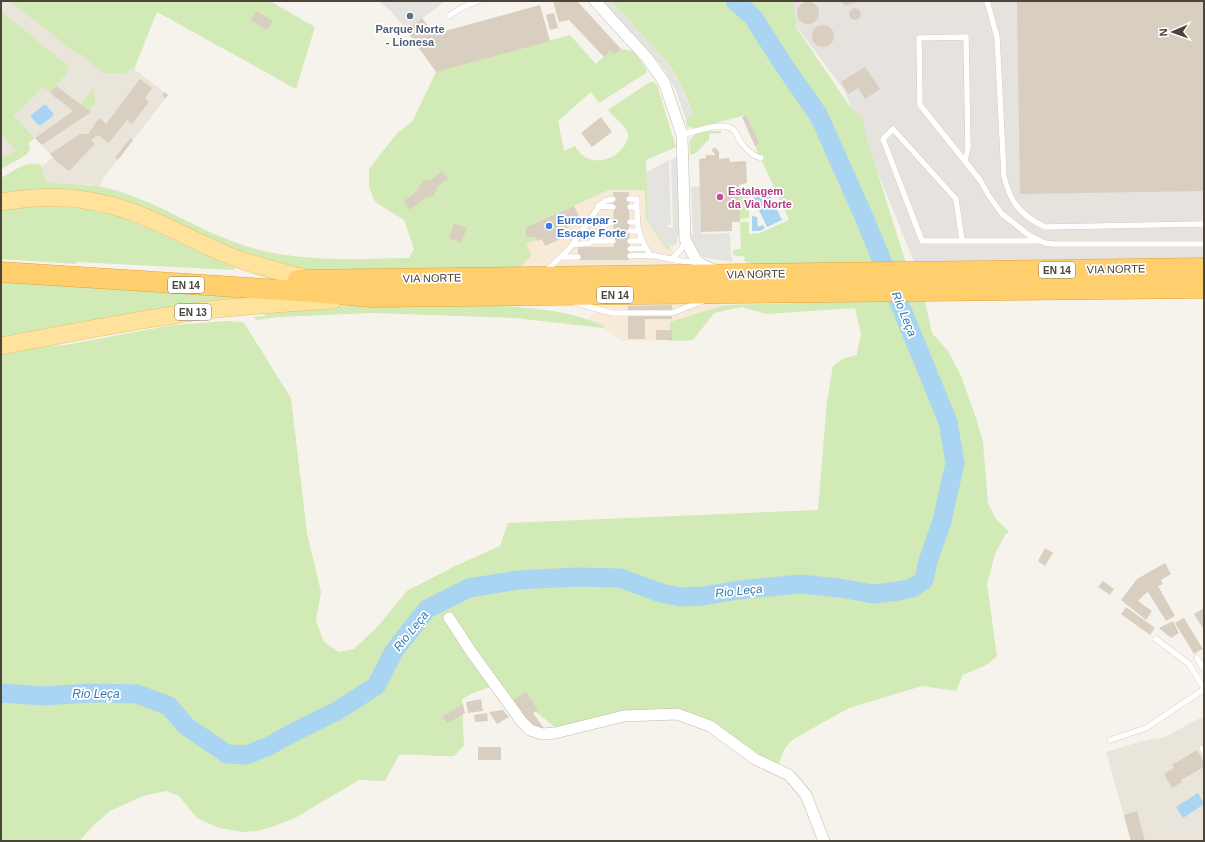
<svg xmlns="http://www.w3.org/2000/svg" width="1205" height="842" font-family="Helvetica,sans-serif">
	<rect width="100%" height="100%" fill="#f6f3ec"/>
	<path fill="#eae5da" d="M1 1H138L156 12 134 69 168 95 102 180 100 187 92 185 48 183 44 176 42 167 53 157 1 102Z
		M1 135 16 150 1 158Z
		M1204 716V841H1131L1106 752 1146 740 1165 737Z"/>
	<path fill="#f7ead8" d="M609 190H647V219L666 246 673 245V266L671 265 579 266 519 268 523 265 526 227Z
		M724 303 725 305 718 308 693 340 622 341 602 327 585 322 601 306Z"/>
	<path fill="#e6e2dd" d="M772 1H1204V260L915 264 844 90 791 19Z"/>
	<path fill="#d2eab5" d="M10 1H270L315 27 296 89 157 12 134 69 131 67 126 74 103 73 81 54H77Z
		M611 1H793L796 27 851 108 863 119 864 130 906 263 755 264 744 261 745 257 741 256V257L733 255V250L741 249 740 222H749V234L760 233 789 220 755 146 760 144 746 115 696 128 687 127 686 119 693 115C687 96 678 78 667 62Z
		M1 11 67 65 69 70 51 92 42 87 14 116 35 138 29 142 30 149 27 154 21 158 1 169V158L16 150 1 135Z
		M570 35 596 64 610 51 614 55 621 49 632 51 635 53 647 70 646 73 599 103 591 92 558 121 564 151 575 146C578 151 583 157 589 159 603 164 622 155 627 140 628 138 629 134 627 131 624 125 613 116 608 110L650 82H654L657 85 676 147 646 160 647 190 666 246H669V249L666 248 646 219 645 190H609L526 227V237H535L536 240 526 244 531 255 523 265 519 268 305 271 271 264 143 212 1 198V178C12 172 28 159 41 165L44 176 48 183C69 184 90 184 111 189 156 201 194 228 237 243 292 263 351 259 409 258L414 249 404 220 375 202 369 187V169L397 133 412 122 436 72Z
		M94 88 95 103 89 111 81 104Z
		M721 131V133L709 134V140C701 145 700 153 690 155 690 151 689 145 690 141 693 130 712 131 721 131Z
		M739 188H748L749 218 740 219Z
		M43 206 82 208 118 216 150 229 235 268 234 270 77 262 76 264 1 259V211L24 207Z
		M1 280 280 296 199 302 118 316 1 338Z
		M846 300 925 301 932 333 948 351 961 376 976 418 983 442 988 503 996 519 1009 532 1005 535 995 554 987 584 997 656 986 665 963 675 956 691 922 686 849 708 792 740 785 748 778 765 666 709 557 729 539 714 490 687 473 693 462 699 464 746 454 756C436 757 417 753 399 755L385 781 359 780 295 818 269 828 256 831 243 832 219 828 197 818 179 796 166 791 143 796 110 811 95 824 79 841H1V353L43 346 65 345 173 325 226 321 242 322 244 323 291 398 307 533 321 592 316 621 324 642 339 652 354 649 379 625 407 591 455 566 500 546 508 523 818 510 827 401 833 366 842 359 857 355V352L861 334 855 308 766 314 742 307 714 313 693 340 670 341 672 330H670V322L725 305 797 303Z
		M481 304C522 308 566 308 604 326L603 328 515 318 372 313 278 317 256 320 254 317 265 316V310L299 306Z"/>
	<path fill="#e5e3e0" d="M378 1H446L406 30 391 11Z
		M603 1H611L667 62 681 86 693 115 686 119 675 88 661 65Z
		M677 157 679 236H678L677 242 676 245 666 246 647 219V172L669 160 671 225H666L669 228H673L671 160Z
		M700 186 701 234 730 233 731 257 733 258 732 262 703 257 698 253 692 242 691 235H693L691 187Z
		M572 228 575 233 563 239 561 233Z"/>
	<path fill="#a9d4f2" d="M44 105H46L53 113V116L41 125H38L31 117V115Z
		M768 191 782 220 767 227 753 198Z
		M752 216 757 217 758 227 763 225 765 228 760 231H752Z
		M1198 793 1204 804 1183 818 1176 807Z"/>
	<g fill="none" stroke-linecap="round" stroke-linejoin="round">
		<path stroke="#a9d4f2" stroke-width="19" d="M1 693 43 696 91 693 137 694 169 706 186 726 227 754 246 755 269 746 296 731 337 711 376 686 394 651 427 609 469 588 518 580 577 577 620 578 661 593 681 597 703 596 739 590 800 584 840 588 873 594 899 591 912 588 924 580 928 561 942 521 955 463 948 422 864 217 819 116 783 64 753 17 735 1"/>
	</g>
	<path fill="#d8cfc1" d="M553 1H577L621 49 614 55 610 51 604 57 569 20 559 22Z
		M840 1H857L854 3 848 5H845Z
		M1017 1H1204V191L1020 194Z
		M797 13a11 11 0 1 1 22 0a11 11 0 1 1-22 0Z
		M540 5 550 41 436 72 406 30 422 18 434 34Z
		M849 14a6 6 0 1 1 12 0a6 6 0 1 1-12 0Z
		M256 11 273 21 267 30 251 20Z
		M554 13 558 28 550 30 546 15Z
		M812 36a11 11 0 1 1 22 0a11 11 0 1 1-22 0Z
		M865 67 880 89 865 99 858 88 848 94 841 82Z
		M140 79 152 88 145 98 149 102 132 124 127 120 109 143 98 135 91 140 95 144 69 171 57 162 50 154 80 134H88L99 118 106 124Z
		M56 86 91 112 42 145 35 138 73 111 50 93Z
		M165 92 168 95 166 98 162 96Z
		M746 115 760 144 755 146 742 117Z
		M601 117 612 132 592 147 581 133Z
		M130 138 133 140 118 160 115 158Z
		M713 148H716L719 152V159L729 158 730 162 746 161 747 183 739 185 740 222H732V231L701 232 699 159 706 158V155H716L712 151Z
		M442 171 448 178 437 187 434 196 425 198 410 210 404 201 418 190 422 181 431 180Z
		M613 192H629L630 260H578V247H614Z
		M574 206 581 221 557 232 560 239 545 246 542 239 537 241 535 237H526V227Z
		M454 223 467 228 461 243 449 238Z
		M672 305V319H645V339H628V306Z
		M656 330H672V340H656Z
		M1045 548 1053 553 1045 566 1038 561Z
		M1165 563 1171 574 1161 580 1163 584 1158 586 1175 616 1166 621 1148 592 1145 594 1138 601 1152 611 1146 620 1121 600 1137 579Z
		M1103 581 1114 589 1110 595 1098 587Z
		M1126 607 1155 628 1150 635 1121 614Z
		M1204 608V630L1194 614Z
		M1184 618 1203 649 1194 654 1175 623Z
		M1173 621 1179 633 1171 638 1159 628Z
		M526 692 538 710 533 713 544 728 532 729 513 700Z
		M481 699 483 711 468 713 466 702Z
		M463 704 465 713 448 723 442 717Z
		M503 710 509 717 497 724 489 712Z
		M487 713 488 721 475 722 474 715Z
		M478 747H501V760H478Z
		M1197 750 1204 762V767L1181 780 1182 782 1172 788 1164 774 1174 768 1172 765Z
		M1137 811 1145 841H1131L1124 815Z"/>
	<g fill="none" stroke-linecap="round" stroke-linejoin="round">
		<g stroke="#c2bbae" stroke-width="6">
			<path id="lane" d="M987 1 997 37 1004 176C1010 202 1020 215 1045 227L1204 224
				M449 16 461 8 478 1
				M682 135C694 132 719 122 731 128 736 130 737 136 740 141 745 148 752 156 761 158
				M965 161 968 148 966 37 919 38 920 105 980 180 989 196 1002 214 1030 236 1045 243 1054 244H1204
				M629 199H637C637 225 636 233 650 255
				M598 206 613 207
				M630 207H637
				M630 222H637
				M630 231H638
				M599 232H613
				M593 241H613
				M630 241H642
				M962 241 956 199 893 129 883 139 922 241H1038
				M573 245 590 243 605 225 613 222
				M630 249 646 248
				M630 256 650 255 681 261 696 262
				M562 257H578
				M672 259 682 248 685 239
				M545 272 569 249 601 204 605 201 613 199
				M576 303 612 313H672L703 301
				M1156 639 1189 664 1204 688
				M1197 658 1204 669
				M1110 740 1146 728 1204 689
				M1202 748 1204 752"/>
		</g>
		<g stroke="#c2bbae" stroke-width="12">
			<path id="street" d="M595 1 648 59 664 82 682 135 685 239 697 262 716 271
				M449 618 472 653 522 722 530 730 542 734 555 733 624 716 677 714 710 726 755 759 789 775 806 795 824 841"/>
		</g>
		<g stroke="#e6c16a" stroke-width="18">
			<path id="primary" d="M1 202C56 193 101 197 152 220 178 231 203 245 230 256 255 266 282 272 308 279
				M1 346C70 333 139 319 208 310 250 305 292 303 333 300"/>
		</g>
		<g stroke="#e0a43c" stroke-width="21">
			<path id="highway" d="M1 272 314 292 371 297 1204 288
				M298 280 1204 268"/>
		</g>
		<use href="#lane" stroke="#fff" stroke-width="5.5"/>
		<use href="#street" stroke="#fff" stroke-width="11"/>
		<use href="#primary" stroke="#ffe39c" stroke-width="17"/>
		<use href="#highway" stroke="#ffcf6e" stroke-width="20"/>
	</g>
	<circle fill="#5c6f8a" stroke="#fff" stroke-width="1.5" cx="410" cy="16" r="4"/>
	<circle fill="#d1479c" stroke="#fff" stroke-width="1.5" cx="720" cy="197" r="4"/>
	<circle fill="#3f7fe0" stroke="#fff" stroke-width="1.5" cx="549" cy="226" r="4"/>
	<g text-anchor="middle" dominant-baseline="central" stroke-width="3.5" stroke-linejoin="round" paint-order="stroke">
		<g fill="#fff" stroke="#817c74" stroke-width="1">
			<rect x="1039" y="262" width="36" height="16" rx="3"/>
			<rect x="168" y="277" width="36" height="16" rx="3"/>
			<rect x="597" y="287" width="36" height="16" rx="3"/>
			<rect x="175" y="304" width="36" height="16" rx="3"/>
		</g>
		<g font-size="10" font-weight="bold" fill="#4b4439">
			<text x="1057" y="270">EN 14</text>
			<text x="186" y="285">EN 14</text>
			<text x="615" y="295">EN 14</text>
			<text x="193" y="312">EN 13</text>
		</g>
		<g font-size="11" font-weight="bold" fill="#4e5e75" stroke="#fff">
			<text x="410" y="29">Parque Norte<tspan x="410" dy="13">- Lionesa</tspan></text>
		</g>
		<g font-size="11" font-weight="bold" fill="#b23c85" stroke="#fff" text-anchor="start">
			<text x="728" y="191">Estalagem<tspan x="728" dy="13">da Via Norte</tspan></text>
		</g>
		<g font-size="11" font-weight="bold" fill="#366cbe" stroke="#fff" text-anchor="start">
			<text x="557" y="220">Eurorepar -<tspan x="557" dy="13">Escape Forte</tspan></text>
		</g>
		<g font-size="11" fill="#4b4439" stroke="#fff">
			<text transform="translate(1116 269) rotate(-1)">VIA NORTE</text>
			<text transform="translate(756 274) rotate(-1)">VIA NORTE</text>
			<text transform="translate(432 278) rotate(-1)">VIA NORTE</text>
		</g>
		<g font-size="12" font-style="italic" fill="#2e7ab2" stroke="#fff">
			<text transform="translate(904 314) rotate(68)">Rio Leça</text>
			<text transform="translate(739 591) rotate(-6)">Rio Leça</text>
			<text transform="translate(411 631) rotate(-51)">Rio Leça</text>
			<text x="96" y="694">Rio Leça</text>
		</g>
	</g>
	<rect width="1205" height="842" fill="none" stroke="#4b4439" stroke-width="4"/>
	<g transform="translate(1173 32) rotate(268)" stroke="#ffffff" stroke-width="3" paint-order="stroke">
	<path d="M0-3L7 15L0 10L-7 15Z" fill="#4b4439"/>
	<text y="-6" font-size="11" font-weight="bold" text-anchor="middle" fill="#4b4439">N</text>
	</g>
</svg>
